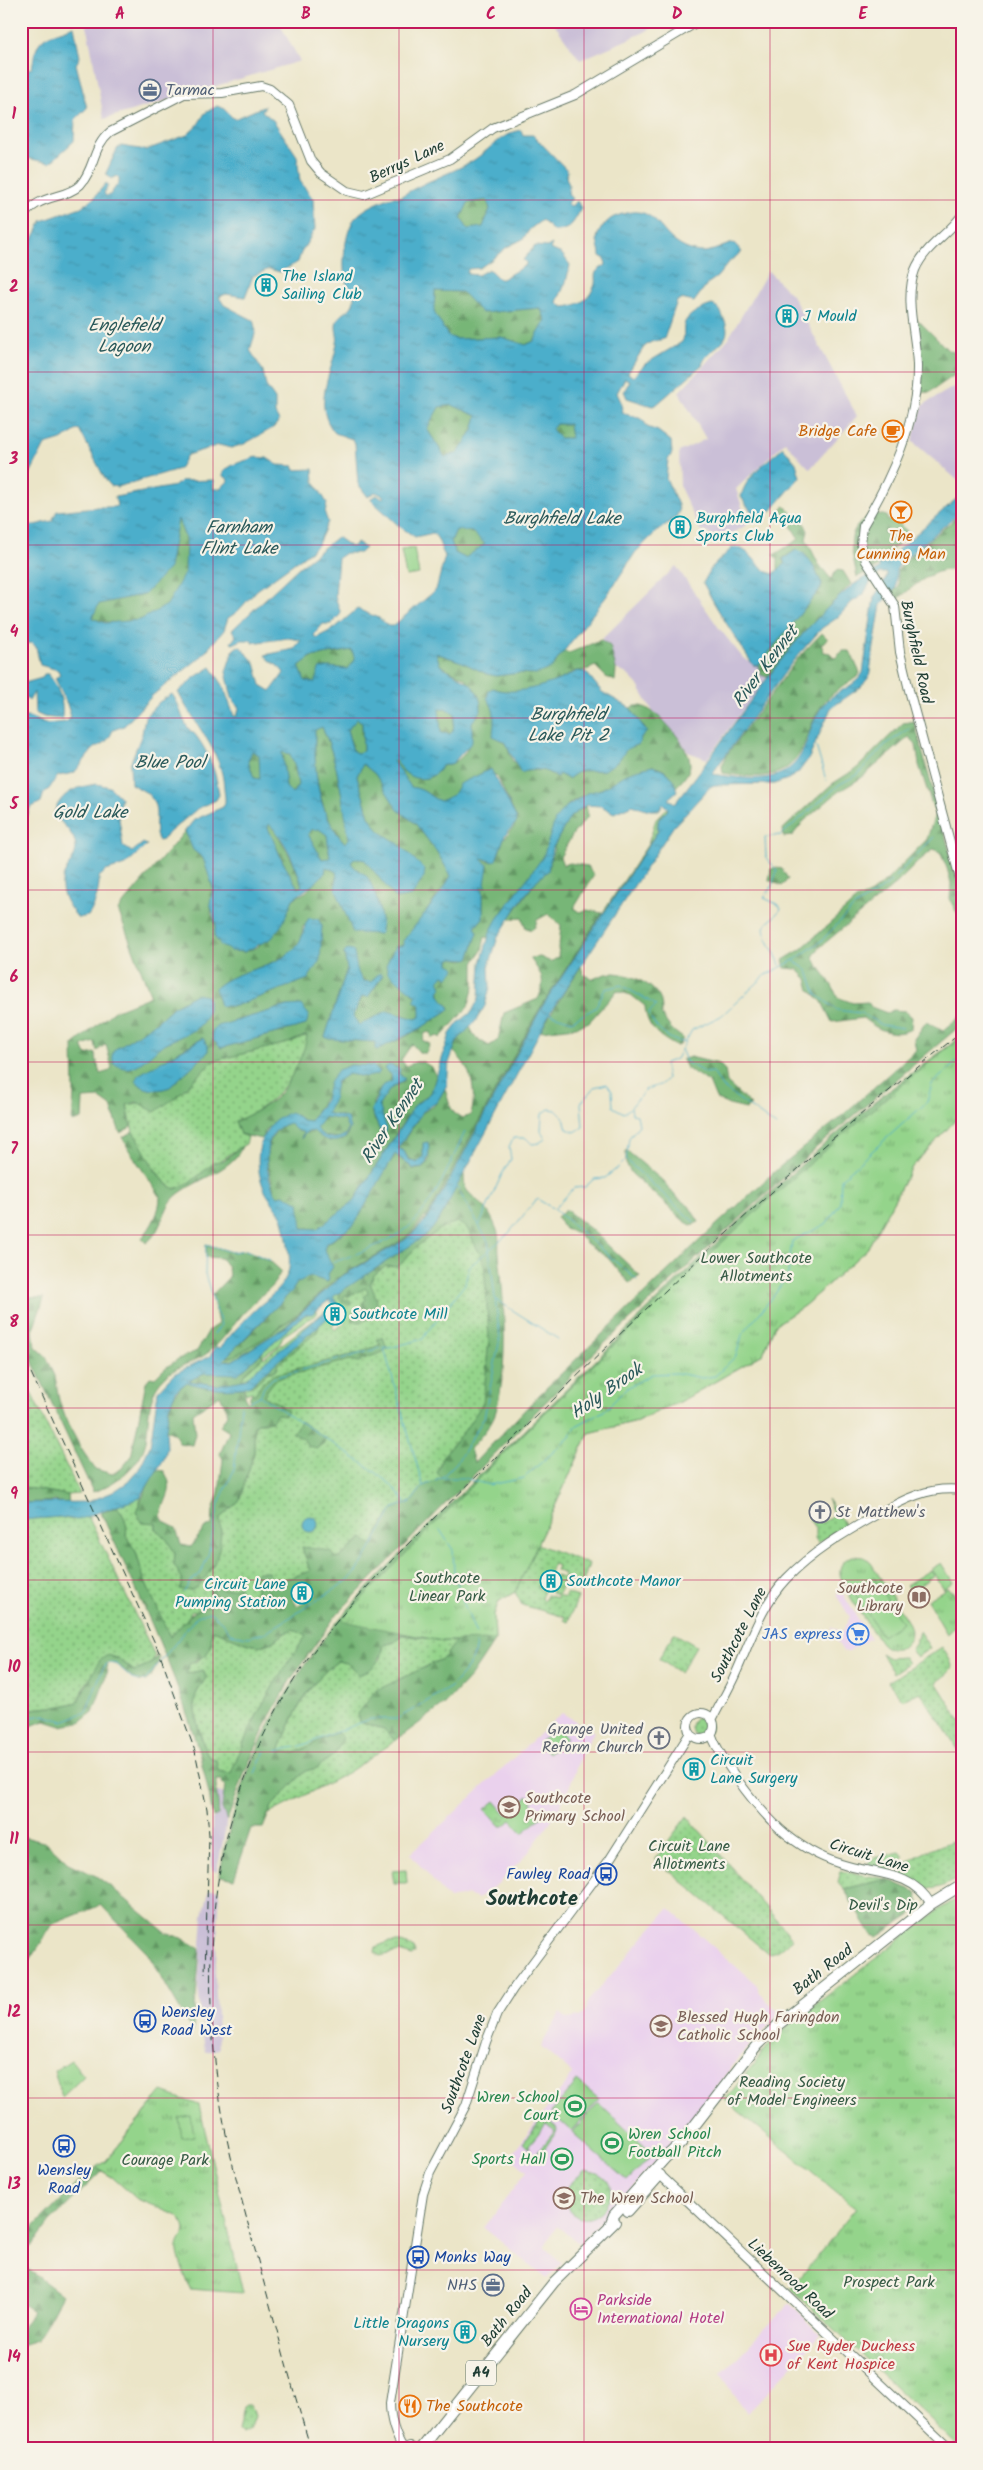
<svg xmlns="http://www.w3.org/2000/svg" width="983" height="2470" font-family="Kalam,sans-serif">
	<defs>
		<pattern id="grass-dots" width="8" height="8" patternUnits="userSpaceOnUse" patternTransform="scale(1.25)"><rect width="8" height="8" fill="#94d48b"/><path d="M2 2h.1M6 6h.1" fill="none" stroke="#78ad72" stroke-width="1.8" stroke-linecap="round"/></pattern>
		<pattern id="forest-firs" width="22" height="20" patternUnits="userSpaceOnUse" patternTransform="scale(1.25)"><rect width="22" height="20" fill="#77b677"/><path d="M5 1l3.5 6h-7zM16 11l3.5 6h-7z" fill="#619562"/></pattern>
		<pattern id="park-tufts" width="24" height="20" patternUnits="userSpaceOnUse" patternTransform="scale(1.25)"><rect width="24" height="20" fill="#94d48b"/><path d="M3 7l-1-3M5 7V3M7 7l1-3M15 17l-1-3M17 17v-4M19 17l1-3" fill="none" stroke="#78ad72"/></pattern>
		<pattern id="water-ripples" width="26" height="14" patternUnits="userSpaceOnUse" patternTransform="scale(1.25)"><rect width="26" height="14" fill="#4caecb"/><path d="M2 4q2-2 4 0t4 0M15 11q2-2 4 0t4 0" fill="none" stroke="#3f8fa6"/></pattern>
	</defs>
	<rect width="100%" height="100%" fill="#f7f3e8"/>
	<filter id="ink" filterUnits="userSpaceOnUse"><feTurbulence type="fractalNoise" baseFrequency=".02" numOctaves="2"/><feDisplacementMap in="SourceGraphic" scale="10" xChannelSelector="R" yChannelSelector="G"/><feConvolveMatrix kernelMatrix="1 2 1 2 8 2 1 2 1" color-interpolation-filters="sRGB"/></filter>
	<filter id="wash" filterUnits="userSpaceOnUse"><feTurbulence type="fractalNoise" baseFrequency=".0096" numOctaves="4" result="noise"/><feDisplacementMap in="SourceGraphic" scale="20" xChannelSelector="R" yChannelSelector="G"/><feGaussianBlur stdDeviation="1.12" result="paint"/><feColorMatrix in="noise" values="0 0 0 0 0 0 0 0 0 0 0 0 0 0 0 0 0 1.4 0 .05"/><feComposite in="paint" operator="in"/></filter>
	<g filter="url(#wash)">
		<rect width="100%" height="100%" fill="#ebe5c8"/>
		<path fill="#ead1ed" d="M841 1591 870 1638 849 1651H843L831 1633V1627L842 1632 850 1617 836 1595Z
			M562 1713 594 1732 581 1755 567 1793 553 1818 528 1853 500 1882 478 1899 468 1895 449 1899 410 1854Z
			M669 1908 757 1985 760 1993 780 2014 746 2049 666 2150 580 2244 557 2226 544 2247 562 2263 547 2279 484 2228 527 2171 510 2157 573 2074 541 2046 560 2013 567 2019 580 2017 586 2010 588 2001Z
			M790 2303 821 2335 747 2413 721 2374Z"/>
		<path fill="#cabfd7" d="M86 21H278L300 61 104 119Z
			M552 21H661L645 32 580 60Z
			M768 271 792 295 857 416 810 469 785 442 736 489 748 524 723 539 700 530 680 487 679 452 706 439 679 392 728 339Z
			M962 382V484L912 441 923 405Z
			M676 566 719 628 743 658 758 666 761 675 767 677 707 759 688 752 679 738 652 710 637 684 627 674 616 669 610 646 601 640Z
			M215 1792 224 1793 222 1808 227 1821 217 1871 212 1870V1819L218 1815 219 1810Z
			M214 1889V1893L215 1889 220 1890 215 1978 219 2049 205 2052 198 1988 203 1916 209 1890Z"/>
		<path fill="url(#grass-dots)" stroke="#5a8860" fill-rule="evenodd" d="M667 808V811C657 818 657 820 657 831L541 1007 448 1183 429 1215 412 1233 342 1276 284 1327 232 1360 223 1359 226 1356 230 1358 234 1356 264 1338 300 1313 335 1280 405 1239 424 1221 443 1189 543 1003 648 844 656 819Z
			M308 1035C301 1074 272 1108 235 1121L240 1134 248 1137 246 1144C221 1157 202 1179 175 1189L166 1183 153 1167 133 1132 127 1105 176 1097 213 1061 288 1043Z
			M456 1186 488 1241 500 1338 484 1418 442 1478 423 1486 411 1502 406 1503 378 1532 373 1547 362 1538 338 1559 302 1547 310 1571 284 1580 272 1579 255 1591 257 1598 250 1604H240L239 1588 223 1590 209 1600V1606L191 1612 185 1623 169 1637 143 1576 136 1552 126 1536C128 1524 125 1515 116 1507L142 1495 136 1513 156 1523V1529L167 1539 175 1553 174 1565 182 1578 221 1535 220 1518 239 1501 254 1453V1426L258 1423H266L277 1414V1402L254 1395 251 1392 246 1394 244 1388 331 1315 337 1322 332 1326 335 1330 346 1322 336 1309 339 1306 333 1297 439 1220Z
			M317 1309V1314L283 1336 279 1345 263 1356 264 1358 327 1310 257 1371 241 1381 245 1373 263 1357 261 1353 263 1351 300 1318Z
			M21 1372 80 1494 68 1495 21 1487Z
			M827 1499 845 1525 818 1543 815 1538V1528L808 1517 814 1513 821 1523 834 1515Z
			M88 1516 155 1656 152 1663 134 1671 119 1659 108 1655 86 1684 78 1702 62 1706 21 1710V1520L59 1517 72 1520Z
			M537 1544 589 1564 580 1591 568 1586 570 1581 564 1579 558 1595 564 1598 566 1593 578 1597 568 1622 564 1620 565 1617 522 1605 515 1592ZM553 1564 558 1566 556 1570 564 1574 563 1578 556 1576 551 1593 557 1595 556 1598 547 1595 545 1600 541 1598 544 1591 538 1588 539 1584 545 1586 548 1578 542 1576 543 1571 550 1573Z
			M930 1570 934 1575 912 1591 906 1585Z
			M293 1629 307 1636C275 1679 250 1723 231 1773L218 1771 216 1760 208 1756C203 1743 192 1712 195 1698 196 1692 203 1684 206 1677L203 1670 185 1674 189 1664 198 1661 211 1647 212 1630C226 1633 250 1649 265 1645 275 1642 283 1633 293 1629Z
			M919 1631 930 1648 917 1657 911 1650 916 1643Z
			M674 1633 696 1646 680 1673 659 1659Z
			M402 1635 442 1641H457L444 1658 422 1668 360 1722 384 1729 395 1741 349 1772 269 1814 272 1806 305 1771 317 1768 337 1732 295 1753 279 1751C293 1717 307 1683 338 1661L347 1663 359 1675 381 1659 384 1645 395 1642Z
			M942 1647C955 1668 957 1668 936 1682L962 1723V1755L920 1692 903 1700 888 1682Z
			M881 1653 889 1658 904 1657 908 1663 893 1673Z
			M691 1727a10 10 0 1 1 20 0a10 10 0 1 1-20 0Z
			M687 1816 793 1939 779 1950 769 1954 655 1859Z
			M962 1837V1877C930 1893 930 1893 900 1873 903 1857 947 1844 962 1837Z
			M900 1852 904 1857 891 1871 868 1866 870 1859Z
			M841 1871 887 1879 844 1889 838 1882Z
			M388 1942H399L414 1948 415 1953 412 1956 399 1952 380 1956 375 1952 376 1947Z
			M543 2117 556 2127 557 2131 540 2155 538 2152 555 2131 546 2124 529 2145 531 2149 523 2143Z
			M585 2170C645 2178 583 2254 563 2198L567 2187Z
			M246 2405H250L254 2416 249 2430 242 2434 238 2431 243 2407Z"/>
		<path fill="url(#forest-firs)" stroke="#4b7a56" fill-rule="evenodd" d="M487 200 490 209 483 227 468 230 461 218 468 202Z
			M435 291 462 292 483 313 540 308 546 320 534 341 525 345 501 337 456 339 448 336 434 312Z
			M917 319 948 350 962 355V370L930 392 920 393Z
			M452 405 477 416 473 430 458 453 445 457 427 429 439 406Z
			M556 424H569L571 438H559L552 429Z
			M785 506 794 515 802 518 808 531 806 539 818 563 831 579 837 570 843 571 851 584 792 645 767 677 761 675 758 666 821 588 822 583C815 572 810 553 796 550L782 559 785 564 778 571V560L774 555 799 539 781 509Z
			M874 513 887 516V520L900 522V525L910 534 885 556 875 569 857 577C852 548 842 530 874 513Z
			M962 513V574C941 560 914 586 898 599L893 592 899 586 897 571 910 556Z
			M178 518C184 534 191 556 184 574 181 583 174 597 168 604 151 623 113 627 92 618L98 604 145 594 168 568Z
			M456 530 472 532 486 544 465 558 455 553 451 542Z
			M822 633 828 639 821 644 824 652 830 653 835 658 843 651H850L860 673 858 676C846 686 831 692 822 705 813 717 809 733 803 747 787 782 755 778 723 773L722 766 726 756 798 658Z
			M601 640 610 646 616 669 615 681 606 677 595 666C588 670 585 670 577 671 572 671 565 678 559 680 543 687 510 697 493 688 490 704 498 714 493 731L507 746 512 760 518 767 526 771 544 770 556 777 559 774 568 779 579 771 605 770 627 749 639 744C639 737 645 736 646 730L630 708C634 706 638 705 641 706 658 710 690 746 690 764 690 773 682 781 676 787 659 746 627 779 603 788 589 794 573 797 563 810 551 824 551 843 542 859 526 885 498 908 489 938L485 937 482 950 474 963V986L468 1007 440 1038 438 1036 432 1038 431 1032 425 1033 423 1041 430 1044 426 1053H420L412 1044 401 1060 406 1066 416 1062H423L431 1067 436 1076 431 1093 419 1101 402 1124 354 1201 317 1229 302 1228C296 1212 303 1206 283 1195L277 1196 274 1191C271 1172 261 1157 272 1138 276 1130 281 1125 289 1123L298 1131 303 1132 302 1137 306 1132 314 1131C323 1140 333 1145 346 1138L350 1128 342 1116 326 1113C338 1097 327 1084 348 1074L366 1077 344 1067 310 1121 302 1120 291 1112 266 1129 261 1139 240 1134 235 1121C251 1115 270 1105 281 1092 291 1080 306 1050 307 1035L288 1043 213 1061 176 1097 155 1112 137 1102 127 1105 131 1127 120 1133 111 1106 100 1098 83 1099 82 1119 72 1122 74 1093 73 1045 114 1011 151 996 118 910 185 831 193 850 203 858 213 888 211 913 217 929 231 951 244 952 258 947 289 908 293 899 306 892 325 873V867L336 871 353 932 380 934C385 923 375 889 368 878 363 871 354 870 351 862L354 858 365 860 375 870H425L398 844 379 831 369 816 357 776 363 764 375 774 398 810 415 823 437 852 451 876 402 946 395 978C409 989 422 997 420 1016L416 1019 387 1011 359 1025 353 1016 363 996 375 988 383 975 371 982 363 981 357 973 356 967 344 954 347 968 325 1037 329 1039 375 1042V1049L402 1039 449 1010V1006L441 999 438 980 443 975 448 977 449 961 453 958 463 960 470 956 478 932 475 928 483 918V892L480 887 485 884V862L482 860 483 858 489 862 498 857 503 840 514 827 516 817 497 776 487 770C474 779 460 780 453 795L440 801C427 796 428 790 411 787L406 783 393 761 396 760 414 777C426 781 435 777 442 766 445 765 450 765 453 763 469 755 473 737 472 722L478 716 481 705 478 694 465 678 440 665 436 653 462 662 487 674 496 676 519 673 531 674 555 664 562 651 569 653ZM303 926H322L320 943 308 979 235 1006H220L215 988C235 969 288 966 300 941 302 937 302 930 303 926ZM196 994 202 1024 161 1046 114 1050 158 1021 173 1007ZM301 1005 306 1025 221 1048 218 1026 287 1006ZM202 1038 208 1052 170 1087C159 1091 143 1092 136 1080L177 1052ZM95 1042 97 1051 106 1044 112 1068 110 1071 100 1074 95 1053 86 1055 82 1046ZM389 1065 397 1067 404 1081 390 1089 379 1105 387 1129 382 1135 372 1114 373 1102 382 1086 392 1081 389 1073Z
			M352 650 355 660 348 669 329 667 315 683 305 681 299 666 311 657Z
			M445 708 455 714 453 731 450 734 441 733 439 709Z
			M357 719 362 722 363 750 358 754 353 751 347 729Z
			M914 721 962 897V922L950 900 951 883 947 868 940 852 934 849 919 861 898 882 819 948 813 957C821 972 832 981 837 997L853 1003 868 1002 871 1007 887 1013 893 1010 905 1011 912 1017 911 1029C894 1038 876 1029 863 1018L832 1022 822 1002 810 990 807 979 797 969 785 968 783 960 800 950 856 900 871 893 887 880 927 839 935 814 919 765 916 744 909 737 861 778 838 792 804 821 792 836 784 837 783 829 832 784 857 768 903 723Z
			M322 727C338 760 343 803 350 839L345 843C317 811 314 771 315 729Z
			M252 751 259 755 261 779 254 778 248 761Z
			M282 752 290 754 295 767 298 785 291 794 286 787Z
			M586 805 588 816 573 834 560 857 563 865 570 863 587 866 594 875 574 908 579 912 587 910 602 913 537 1013 429 1213 405 1238 334 1280 300 1312 264 1338 234 1356 227 1357 228 1353 246 1338 292 1291 297 1283 310 1276 327 1282 329 1281 327 1278C333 1261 330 1265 324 1249L326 1245 354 1225 395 1154 414 1170 424 1168 429 1160 428 1142 423 1143V1157L417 1162 408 1158 404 1151 398 1149 422 1113 434 1106 445 1089 450 1106 454 1113 462 1118 471 1115C477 1090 472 1068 453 1051L460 1037 470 1027 475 1037 489 1046 498 1040 504 1013 538 999C547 980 541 974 530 958L540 957 551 962 558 957 561 925 548 914 537 920 535 927 531 930 526 928 522 918 509 919 537 880 548 871 555 844 570 817Z
			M269 823C283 842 295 863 302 886L298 888 283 862 268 828Z
			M319 829 327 834 330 858 322 859 308 834 311 830Z
			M778 868 782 869 788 879 782 886 769 880 771 869Z
			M581 966 583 974 593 979C598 977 606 973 612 973 632 973 668 989 661 1014 667 1024 672 1031 683 1038L680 1045 676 1046C658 1036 646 1027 645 1006L631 995 617 991 589 1022 576 1027 540 1031Z
			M962 1015V1024L817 1147 591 1356 337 1614 291 1679 270 1716 245 1772 227 1821 222 1808 225 1785H222V1780H216C215 1792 220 1804 218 1815L213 1817C196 1709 146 1612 101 1513L116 1507C125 1515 128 1524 126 1536L136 1552 143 1576 170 1637C183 1625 191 1609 209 1606L210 1589 217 1585 223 1590 239 1587 240 1604H250L257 1598 254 1577 257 1572H268L272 1579 284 1580 310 1571 302 1547 330 1551 338 1559 363 1538 373 1546 378 1532 394 1508 411 1502 423 1486 442 1478 437 1473 443 1456 464 1431 483 1403 489 1338 484 1263 467 1228 457 1222 443 1227 416 1247 400 1265 396 1267 386 1266 375 1274 370 1283C377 1299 379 1301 375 1317L360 1322 351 1320 354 1313 364 1311 362 1304 366 1299 364 1296 368 1293 366 1288 349 1296 344 1295V1300H350L351 1305C343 1305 339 1300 339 1292L428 1234 439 1220 464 1170C464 1191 465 1189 479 1202 488 1209 493 1220 497 1230 500 1238 498 1245 499 1253 504 1302 509 1363 496 1411 492 1425 479 1438 470 1449L474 1463 539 1395 701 1239 782 1165 837 1120 916 1050 914 1039 926 1022 943 1031ZM311 1584 317 1594 297 1606 291 1596ZM293 1629 306 1636C275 1679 250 1723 231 1773L218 1771 216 1760 208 1756C203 1744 192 1712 195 1698 196 1691 203 1684 206 1677L203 1670 186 1674 189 1664 206 1655 211 1647 212 1630C226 1633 250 1649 265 1645 275 1642 283 1633 293 1629Z
			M962 1036V1113L912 1167 867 1249 855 1257 856 1259 805 1305 775 1325 763 1354 683 1400 637 1421 589 1433 515 1592 499 1601 494 1614 495 1640 471 1676 445 1704 395 1741 384 1729 360 1722 358 1714 375 1691 444 1658 456 1641H442L402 1634 395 1642 384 1645C381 1661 374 1669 359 1675L347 1663 338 1661C307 1683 293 1716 279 1751L295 1753 337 1732 343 1738 335 1754 317 1768 305 1771 272 1806 263 1828H251L234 1879 220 1876C231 1799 264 1724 308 1660 338 1616 377 1578 414 1540 451 1503 487 1467 524 1431 636 1321 746 1209 866 1109 897 1083 930 1060 962 1036Z
			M690 1057 719 1064 725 1070 727 1083 751 1105 746 1109 729 1105 716 1099 709 1082 686 1068 682 1060Z
			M324 1116 344 1120 348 1129 346 1134 339 1138 323 1136 315 1128Z
			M133 1132C146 1149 155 1180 175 1189L188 1184 215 1162 224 1160 242 1146C235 1170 193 1180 175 1197 163 1208 162 1232 146 1243L142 1238C152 1226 160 1212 160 1196L129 1150 123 1137Z
			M626 1150 663 1181 677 1198 689 1206 699 1222 691 1225 684 1221 632 1174 626 1164Z
			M566 1210 592 1230 640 1276 629 1283 608 1258 586 1243 578 1233 565 1229 557 1217Z
			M206 1244 232 1252 246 1250 270 1261 281 1271C272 1290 268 1288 254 1302 238 1317 226 1338 209 1352 195 1363 174 1365 160 1382 147 1399 149 1421 146 1441 141 1466 115 1484 93 1492L21 1337V1297L44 1298 33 1330 35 1346 46 1356 55 1376 59 1400 67 1422 82 1450 95 1469 112 1474 121 1469 131 1457 146 1382 150 1377 155 1378 164 1369 178 1359 197 1351 209 1330 218 1324 212 1295 229 1277 228 1267 221 1258 206 1257Z
			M320 1324 317 1332 278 1364 276 1370 267 1373 253 1386H247Z
			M383 1337 387 1349C378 1356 367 1356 359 1362L350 1360 283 1377 274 1381 264 1395 267 1399 277 1402 288 1411 285 1415 277 1414 272 1421 258 1423 254 1426V1453L239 1501 220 1518C222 1543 220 1560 203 1580 196 1589 192 1593 180 1589L182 1578 174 1565 175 1553 167 1540 156 1529V1523L142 1522 136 1512 153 1474 158 1470 164 1471C176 1491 165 1495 161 1516L164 1522 176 1528 181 1545 191 1547 204 1529 212 1525 213 1511 219 1492 223 1459 220 1454 229 1432 220 1426 228 1413 220 1395 193 1413 195 1434 192 1445 179 1443 175 1434 166 1430C168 1410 170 1395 187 1382L206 1387 243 1388 247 1403 250 1401V1396L252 1393 254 1395 264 1381 272 1375 358 1353 377 1346 380 1344 377 1340Z
			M261 1353 263 1357 245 1373 241 1381 216 1385 189 1381 204 1373 247 1364Z
			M300 1421 325 1438 324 1443 317 1448 307 1446 304 1439 293 1433Z
			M21 1487 68 1495 69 1504 55 1501 21 1503Z
			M108 1655 119 1659 134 1671 152 1663 158 1656 159 1659C142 1709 127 1660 108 1663L105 1680 93 1712 79 1723 61 1726 45 1721 21 1729V1710L62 1706 78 1702 100 1660Z
			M21 1836 47 1843 68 1863 96 1876 111 1887 166 1933 182 1938 200 1948 193 2032 148 1954 101 1905 53 1924 21 1974Z
			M887 1879 916 1892 919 1902 913 1913 877 1937 872 1935 844 1889Z
			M156 2099 112 2177 102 2171 49 2223 33 2245 21 2253V2240L83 2177 106 2161Z
			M21 2264 62 2295 37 2340 21 2345V2329L33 2311 21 2303Z"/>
		<path fill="url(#park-tufts)" stroke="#5a8860" d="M962 1036V1113L912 1167 867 1249 805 1305 775 1325 763 1354 683 1400 637 1421 589 1433 515 1592 499 1601 494 1614 495 1640 442 1641 348 1622 342 1619C539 1416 739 1213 962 1036Z
			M853 1556 864 1557 871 1563 909 1624C917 1641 897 1658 882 1644 873 1633 840 1585 840 1573 839 1564 846 1558 853 1556Z
			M947 1588 962 1598V1618L947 1634 927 1600Z
			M557 1727 567 1738 548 1753 539 1743Z
			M528 1796 533 1801 531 1803 542 1816 523 1833 511 1820 504 1826H500L485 1809 495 1801 507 1815Z
			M406 1870 407 1883H394L392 1871Z
			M962 1896V2449H961L791 2289 856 2208 725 2100 772 2041 790 2024 940 1909Z
			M71 2060 84 2076 62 2097 54 2071Z
			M162 2092 199 2105 243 2293 190 2289C186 2277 180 2264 178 2252 176 2236 194 2234 178 2216L137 2199 112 2177 96 2167 106 2161Z"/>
		<path fill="#94d48b" stroke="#5a8860" d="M414 548 419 574 406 576 401 550Z
			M941 1563 953 1582 943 1589 931 1569Z
			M873 1577 902 1623 882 1636 853 1590Z
			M577 2081 599 2099 571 2131 551 2113Z
			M598 2103 653 2154 627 2181 572 2132Z
			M191 2116 194 2136 182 2138 179 2118Z"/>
		<path fill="url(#water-ripples)" stroke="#367680" fill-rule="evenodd" d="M74 26 80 57 76 64 87 108 75 120 74 141 50 163 27 158 21 161V71L32 68C38 33 43 38 74 26Z
			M217 106 223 108 234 119 265 106 262 111 273 120 297 156 300 181 313 199 315 229 301 253 298 262 280 272 269 269 253 276 245 297 226 294 219 297 224 305 253 320 256 331 250 350 263 371 266 386 275 399V414L279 421 273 428 244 444 231 448 219 445 187 455 179 469 117 487 111 486 105 479 79 429 61 440 45 445 21 491V270L24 257 42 221 81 207 94 198 106 183 108 186 104 193 106 196 110 195 119 182V178L117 176 111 179 106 173 117 149 121 146 146 150 187 135 197 126 205 113Z
			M521 130 523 135H533L568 171 566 177 569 185 568 194 572 199 567 203 570 207 577 201 581 208C575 221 570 232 553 231L542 220 530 229 523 239 507 247 490 261 479 268 468 269 467 274 478 275 489 269 499 279H502L526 265V262L523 260 535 246 547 247 552 244 550 249 562 254 570 265 566 282 557 302 563 307C578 306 590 300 595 284 596 280 594 276 596 272 599 269 603 267 606 265L605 259 600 256C600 250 598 246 597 241 596 232 607 220 614 217 662 197 654 241 694 251 710 255 720 246 734 243L742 252 730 261 717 277 707 284 694 302 681 299 677 301 664 339 651 342 644 347 628 373 633 377 645 364 682 342C685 337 683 332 684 326 685 315 702 308 712 305 721 308 720 311 724 319 736 345 708 345 702 365L656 405 652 406 627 398 624 391 630 381 625 378 617 393 622 404V412C633 419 642 414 647 427L658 431 671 441 672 453 668 460 666 478 678 505 679 511 676 517 655 533 635 553 606 597 551 668 537 674 519 673 496 676 487 674 462 662 436 653 440 665C459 678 482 683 481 711L472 722V742L453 763 442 766C429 786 405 781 396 760L393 761 411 787C428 790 427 796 440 801L453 795 459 784 491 769 516 817 517 822 505 835 496 860 493 862 483 858 482 860 488 865 485 884 487 887 480 886 483 890V918L475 927 478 932 470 956 468 959 453 958 449 960V964L455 967 454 971 448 978 444 975 439 980 442 987 439 992C441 1000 448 1003 450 1009L421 1028 377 1050 375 1049V1042L329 1039 325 1037 347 969 344 953 348 949 353 950C357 962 355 971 363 981L371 982 379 973 383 975 368 997 362 996 353 1016 359 1025 387 1011 416 1019 420 1017V1004L414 1001 416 997 413 993 388 973 386 965 395 947 404 945 403 941 440 894 451 876 437 852 415 823 398 810 375 774 363 764 357 776 369 816 379 831 399 844 425 870 424 877 412 896 396 899 365 860 354 858 351 862C354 870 363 871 368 878 375 889 385 923 380 934L353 933 335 887 337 879 336 871 326 867 325 873 315 883 293 899 283 923 272 938 244 952 231 951 221 946 214 936 216 924 210 903 213 888 203 858 193 850 185 831 194 820 223 807C227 801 224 795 224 788 222 750 194 725 178 692L195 677 211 667 223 685 234 716H237L239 709 232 698 226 672 233 650 238 646 241 647 255 663 261 685 271 691 284 673C278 664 271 663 265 655L294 649 301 640 288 638 252 643V640H242L233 644 231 643 236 636 232 630 298 568 337 537 351 547 358 543 365 548 360 553H345L338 558 335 596 341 614 331 624H323L314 635 316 638 335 628 357 609 379 618 388 626H393L436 590 445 556C440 548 440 539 433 533L415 537 399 526 370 499 376 495 383 498 384 496 375 492 368 497 358 484 355 443 352 439 335 433C311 405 332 374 337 343 339 336 334 329 337 321 341 310 354 312 354 298 354 291 348 287 346 282 341 266 345 229 356 217 364 208 381 201 392 197 396 196 399 198 403 195 422 183 446 175 467 164 487 154 499 134 521 130ZM487 200 490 209 483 227 468 229 461 218 468 203ZM435 291 462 292 482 313 540 308 546 320 534 341 526 345 501 337 456 339 448 336 434 312ZM452 405 477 416 473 430 458 453 445 457 427 429 439 407ZM556 424H569L571 438H559L552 429ZM456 530 472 532 485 544 465 558 455 553 451 541ZM352 650 355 660 348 669 329 667 319 669 315 683 305 681 299 666 311 657ZM445 708 455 714 453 731 450 734 441 733 439 709ZM357 719 362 722 363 750 358 754 353 751 347 730ZM322 727C338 759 343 804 349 839L345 843C316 812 314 770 315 730ZM252 751 259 755 260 779 254 778 248 761ZM282 752 290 754 295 767 298 785 292 794 286 787ZM269 824C284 838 297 866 302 886L298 888 283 862 268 828ZM319 829 327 835 330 858 322 859 308 834 311 830Z
			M783 447 796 463 800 477 771 511 758 517 750 510 741 497C746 475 767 462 783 447Z
			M256 457 267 458 278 465 294 466V470L313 469 314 481 327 503 325 514 328 522 318 544 312 550 257 590 237 612 228 618 224 630 201 657 153 695 124 726 113 730C109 739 105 745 95 747L74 773 58 776 49 789 44 793 41 802 30 808 27 817 23 816 21 717H29L46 724 66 722 71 717 67 704 55 678 60 675 58 670 40 665 36 647 32 643 21 644V528L52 521 57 511 97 507H114L117 506 115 497 175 486 180 481 214 480 213 489H220L228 481 227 478 223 476V472C234 462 243 462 256 457ZM178 519 186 540 185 572 167 605 140 620 105 623 92 618 99 604 145 594 169 568Z
			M962 494V511L901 562 896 570V588L881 605 869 677 861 687 831 708 809 758 798 773 788 779 774 784 714 785 710 787 673 827 551 1011 439 1220 428 1234 337 1294 333 1297 339 1306 336 1309 329 1300 312 1314H306L300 1318 238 1374 204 1373 189 1381 216 1385 244 1380 327 1310 331 1315 250 1385C236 1392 202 1388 187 1382L176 1391 169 1407 166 1430 167 1448 164 1459 140 1498 77 1520 59 1517 21 1520V1503L88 1502 113 1492 128 1482 139 1469 150 1446 158 1391 174 1374 210 1356 216 1347 220 1348C231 1334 243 1321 256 1309 269 1297 285 1287 289 1269 291 1259 286 1230 283 1220 279 1209 270 1201 265 1191 251 1160 258 1124 291 1112L302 1120 310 1121 325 1100 329 1083 338 1070 351 1065 373 1066 379 1072 377 1075 366 1077 348 1074 336 1082 333 1102 326 1113 347 1118 350 1128 345 1138C333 1145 323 1140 314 1131L306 1132 301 1139 303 1132 296 1130 289 1123C259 1131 264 1175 277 1196L283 1195 299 1202 302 1228 317 1229 354 1201 415 1105 431 1093 450 1034 459 1022 472 1012 479 998 481 963 490 932 497 919 543 857 555 820 563 809 587 793 602 789 630 772 644 768 653 766 664 771 673 778 677 791 668 799 675 803C734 731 780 645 853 585 861 579 870 575 879 569V566ZM880 573H887V577L874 597 863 673C855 687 835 691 824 704 815 715 810 732 805 746 788 788 749 779 712 774L793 661 822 628 837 618 852 602 863 595 871 581ZM663 804 668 808 667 811C657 819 658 820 658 831L542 1007 448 1183 425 1222 405 1240 342 1276 284 1328 232 1361 223 1360 292 1291 297 1283 310 1276 327 1282 329 1280 328 1274 333 1267 324 1249 326 1244 354 1225 395 1154 414 1169 423 1168C429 1160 430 1152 428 1142L423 1143V1157L417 1163 408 1159 404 1151 398 1148 422 1112 437 1102 447 1085 449 1063 457 1041 475 1022 485 1006 490 987 489 966 498 937 520 902 537 880 548 871 552 849 570 817 586 805 601 806 614 813 632 805 650 810H659ZM324 1117 344 1120 348 1129 346 1134C335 1142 323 1138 316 1128Z
			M736 547C753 551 757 569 773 574L785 564 783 559 796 550C810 553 815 572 822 583L821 588 758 666 753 665C736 638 718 612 703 583L712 567 732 548Z
			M577 671 586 672 602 692 630 708 647 732 640 738 639 744 627 749 618 761 605 770 579 771 568 779 559 774 557 777C544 769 535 767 521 773L504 741 493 736C494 720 497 712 487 698L489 690 493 688C512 698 560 682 577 671Z
			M44 674H48C59 687 64 702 62 719L44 717 35 713 34 692 29 701 21 693V684L42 678Z
			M172 694C180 704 181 719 189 729 191 732 195 733 197 737 209 753 217 775 219 795L216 800 197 809 166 835 163 840 159 841C150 829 163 810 149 795 144 790 137 788 131 784L130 764 142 734 145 717 159 702Z
			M97 784 110 787 121 798 118 812 123 846 132 852 143 843 147 845 125 865 106 871 99 877C100 888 95 907 88 916L78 918C40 874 82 867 75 842 72 831 60 823 54 813 61 792 76 787 97 784Z
			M309 918 318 919 322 926 320 960 308 979 235 1006H220L215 988C238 967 280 970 299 943 304 935 303 926 309 918Z
			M196 994 207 996C210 1005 208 1015 202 1023 196 1032 172 1039 161 1046 152 1053 144 1063 133 1067 126 1070 120 1067 114 1064L112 1055 114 1050 158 1021 173 1007Z
			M301 1005 309 1015 306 1025 221 1048 213 1040 212 1031 218 1026 287 1006Z
			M203 1038 208 1047V1052L170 1087C159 1091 143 1092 136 1080L138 1075Z
			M389 1065 400 1069 399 1074 405 1079 390 1089 379 1105 387 1129 384 1136 382 1135 371 1110 382 1086 392 1081 391 1075 384 1069Z
			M302 1524a8 8 0 1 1 16 0a8 8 0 1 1-16 0Z"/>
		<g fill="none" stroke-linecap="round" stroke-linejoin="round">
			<path stroke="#4caecb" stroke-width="1" d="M816 746 826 780
				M793 960 808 971 816 994 837 1010 861 1013 882 1025 903 1028
				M780 965C776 952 764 939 764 927L781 909 779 905 764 898 771 888 777 871 766 857 765 837 781 835 840 784 857 775 885 745 909 729
				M550 1014 572 1021 595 1008 605 989 621 985 656 1005 649 1013C652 1026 670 1043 685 1042
				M682 1051 686 1062 705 1073 713 1072 722 1087 776 1126
				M626 1160 694 1222
				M456 1186 479 1225
				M554 1209 637 1280
				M332 1263C353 1255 376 1247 396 1236 430 1217 449 1165 465 1132
				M495 1299 558 1339
				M214 1334 221 1325 205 1274 206 1244 232 1252 246 1250 270 1260
				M384 1348 423 1486
				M260 1396 264 1387 273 1378 384 1347 389 1348 423 1339 427 1332 465 1284 469 1267 508 1234 537 1199 554 1209 574 1188 585 1187 594 1179 605 1178 620 1166 626 1160 629 1138 639 1125 637 1115 632 1114 631 1107 646 1089 660 1085 667 1079 665 1063 676 1059 692 1030 721 1016 766 975 796 959 821 941 854 907 885 887 934 837
				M250 1401 260 1396C289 1415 318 1433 347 1453 367 1466 392 1481 405 1502
				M442 1477 457 1462 484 1418 500 1338 488 1241 479 1226 502 1174 511 1159 509 1147 513 1138H526L532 1144 539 1143 545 1139 541 1131 542 1114 549 1109 556 1110 564 1118 567 1129 575 1132 583 1127 581 1103 594 1087 607 1084 612 1091 613 1107 624 1113 630 1108
				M440 1530 453 1550 454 1571 462 1599 476 1634
				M184 1592 190 1582 201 1573 208 1556 219 1503 234 1470 241 1406
				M21 1719 44 1715 63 1721 86 1712 103 1668 108 1663 116 1664 134 1680 145 1681 197 1616 210 1612 222 1622 231 1634 248 1637 267 1632 347 1581 357 1572 394 1508 411 1502 423 1486 442 1478H464L489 1485 524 1478 570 1437 576 1426 604 1411 627 1388 652 1374 677 1373 702 1378 715 1376 736 1356 742 1335 775 1294 788 1274 792 1241 826 1224 840 1204 841 1179 927 1102 932 1084 962 1057
				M276 1751 301 1746 370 1719H397L451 1687 466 1670 473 1658 476 1644
				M255 1773 265 1751"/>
		</g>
	</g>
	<g filter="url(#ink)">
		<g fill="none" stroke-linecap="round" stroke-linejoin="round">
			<g stroke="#667868" stroke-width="10">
				<path id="minor" d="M962 215C948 235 925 246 915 270 904 299 916 335 917 365 918 422 891 478 863 526L861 544 866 561 895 606 900 652 909 690 962 886
					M21 220C36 193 65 200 80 185 95 169 92 147 110 132L184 94 222 93 261 86 270 89 289 105 311 161 321 173 347 191 364 195 450 159 493 128 575 95 699 21
					M688 1726a13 13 0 1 1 26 0a13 13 0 1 1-26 0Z
					M712 1720C720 1704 729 1689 736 1673 750 1642 762 1604 786 1579 812 1552 844 1533 876 1515 904 1499 929 1486 962 1490
					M711 1733C716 1749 726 1762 735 1776 763 1816 793 1849 841 1864 874 1875 911 1870 931 1904
					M657 2172 950 2449
					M404 2449C395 2437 390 2418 390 2403L423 2194 430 2173 466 2105 486 2042 497 2014 513 1989 610 1859 690 1733"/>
			</g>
			<g stroke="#667868" stroke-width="12">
				<path id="major" d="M628 2211 660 2175
					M610 2225 614 2215 666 2157 681 2143 757 2045 779 2024 931 1904 962 1885
					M405 2449 410 2447 413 2449
					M421 2449 554 2282 615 2222"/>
			</g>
			<use href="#minor" stroke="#fff" stroke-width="8"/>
			<use href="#major" stroke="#fff" stroke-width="10"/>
			<path stroke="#1f3d34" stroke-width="1" stroke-dasharray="8 4" stroke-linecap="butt" d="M21 1351 159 1652 195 1751 207 1809 209 1835 205 1974
				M311 2449C292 2388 276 2326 259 2265 248 2223 236 2181 227 2139 208 2044 203 1940 225 1845 240 1778 271 1712 310 1656 364 1581 441 1513 506 1447 651 1301 800 1159 962 1032"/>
		</g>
	</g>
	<path fill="none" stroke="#c2185b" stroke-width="1" stroke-opacity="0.55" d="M213 21V2449M399 21V2449M584 21V2449M770 21V2449M21 200H962M21 372H962M21 545H962M21 718H962M21 890H962M21 1062H962M21 1235H962M21 1408H962M21 1580H962M21 1752H962M21 1925H962M21 2098H962M21 2270H962"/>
	<defs>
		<g id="office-ring" transform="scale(1.125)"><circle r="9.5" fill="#f7f3e8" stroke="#5c6f8a" stroke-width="1.5"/><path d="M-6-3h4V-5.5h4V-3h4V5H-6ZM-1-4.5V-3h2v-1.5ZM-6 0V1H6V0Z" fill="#5c6f8a"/></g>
		<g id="building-ring" transform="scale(1.125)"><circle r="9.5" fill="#f7f3e8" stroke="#0f9aa8" stroke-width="1.5"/><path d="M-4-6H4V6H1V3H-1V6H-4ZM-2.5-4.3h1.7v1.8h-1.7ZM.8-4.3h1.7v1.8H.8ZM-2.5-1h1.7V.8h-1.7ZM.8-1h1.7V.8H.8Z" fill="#0f9aa8"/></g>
		<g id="cafe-ring" transform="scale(1.125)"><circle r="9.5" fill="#f7f3e8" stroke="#e8710a" stroke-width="1.5"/><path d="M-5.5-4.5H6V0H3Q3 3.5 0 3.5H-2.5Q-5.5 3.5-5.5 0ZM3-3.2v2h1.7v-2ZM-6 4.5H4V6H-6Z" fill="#e8710a"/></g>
		<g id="bar-ring" transform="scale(1.125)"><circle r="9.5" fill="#f7f3e8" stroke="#e8710a" stroke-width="1.5"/><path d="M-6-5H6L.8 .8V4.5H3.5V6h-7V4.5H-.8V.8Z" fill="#e8710a"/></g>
		<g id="church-ring" transform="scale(1.125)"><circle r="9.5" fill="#f7f3e8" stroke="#6b7280" stroke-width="1.5"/><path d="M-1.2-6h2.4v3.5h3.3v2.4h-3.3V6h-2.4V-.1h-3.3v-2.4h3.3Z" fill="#6b7280"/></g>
		<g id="library-ring" transform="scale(1.125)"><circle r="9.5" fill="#f7f3e8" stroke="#8d6e63" stroke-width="1.5"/><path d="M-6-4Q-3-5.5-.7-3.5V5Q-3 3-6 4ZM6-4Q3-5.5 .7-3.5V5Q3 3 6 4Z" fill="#8d6e63"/></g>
		<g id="supermarket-ring" transform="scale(1.125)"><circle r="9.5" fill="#f7f3e8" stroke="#3f7fe0" stroke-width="1.5"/><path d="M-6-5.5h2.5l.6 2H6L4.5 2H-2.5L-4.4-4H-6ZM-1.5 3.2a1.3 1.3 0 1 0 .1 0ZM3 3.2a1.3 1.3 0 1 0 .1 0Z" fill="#3f7fe0"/></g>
		<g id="school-ring" transform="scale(1.125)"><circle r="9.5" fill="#f7f3e8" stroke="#8d6e63" stroke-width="1.5"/><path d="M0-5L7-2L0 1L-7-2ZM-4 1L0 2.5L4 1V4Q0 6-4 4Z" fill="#8d6e63"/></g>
		<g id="bus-ring" transform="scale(1.125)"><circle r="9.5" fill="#f7f3e8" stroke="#1a4fb4" stroke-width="1.5"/><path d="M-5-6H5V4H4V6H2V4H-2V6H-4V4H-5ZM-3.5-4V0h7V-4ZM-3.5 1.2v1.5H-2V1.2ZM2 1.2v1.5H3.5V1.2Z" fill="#1a4fb4"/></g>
		<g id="stadium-ring" transform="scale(1.125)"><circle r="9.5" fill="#f7f3e8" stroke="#2e9e5b" stroke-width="1.5"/><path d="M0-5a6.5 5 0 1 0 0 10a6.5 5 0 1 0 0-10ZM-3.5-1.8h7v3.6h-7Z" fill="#2e9e5b"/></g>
		<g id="hotel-ring" transform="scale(1.125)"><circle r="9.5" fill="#f7f3e8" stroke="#d1479c" stroke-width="1.5"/><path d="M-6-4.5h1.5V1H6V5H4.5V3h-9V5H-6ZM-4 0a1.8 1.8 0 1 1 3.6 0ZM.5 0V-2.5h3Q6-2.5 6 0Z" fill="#d1479c"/></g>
		<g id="hospital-ring" transform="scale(1.125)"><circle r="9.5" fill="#f7f3e8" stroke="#e0444e" stroke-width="1.5"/><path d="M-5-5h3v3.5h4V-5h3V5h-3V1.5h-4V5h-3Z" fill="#e0444e"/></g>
		<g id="restaurant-ring" transform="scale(1.125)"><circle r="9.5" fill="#f7f3e8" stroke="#e8710a" stroke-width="1.5"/><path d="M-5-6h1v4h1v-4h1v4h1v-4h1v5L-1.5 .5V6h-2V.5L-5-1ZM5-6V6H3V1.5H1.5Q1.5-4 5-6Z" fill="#e8710a"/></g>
	</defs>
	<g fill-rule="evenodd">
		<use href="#office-ring" x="150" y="90"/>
		<use href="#building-ring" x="266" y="285"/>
		<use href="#building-ring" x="787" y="316"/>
		<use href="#cafe-ring" x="893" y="431"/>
		<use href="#bar-ring" x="901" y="512"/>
		<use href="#building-ring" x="680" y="527"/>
		<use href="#building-ring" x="335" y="1314"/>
		<use href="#church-ring" x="820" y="1512"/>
		<use href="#building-ring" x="551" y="1581"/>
		<use href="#building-ring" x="302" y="1593"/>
		<use href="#library-ring" x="919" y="1597"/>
		<use href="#supermarket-ring" x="858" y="1634"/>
		<use href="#church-ring" x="659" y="1738"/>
		<use href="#building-ring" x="694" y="1769"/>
		<use href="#school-ring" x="509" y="1807"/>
		<use href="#bus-ring" x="606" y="1874"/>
		<use href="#bus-ring" x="145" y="2021"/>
		<use href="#school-ring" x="661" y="2026"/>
		<use href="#stadium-ring" x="575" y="2106"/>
		<use href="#stadium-ring" x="612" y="2143"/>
		<use href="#bus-ring" x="64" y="2146"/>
		<use href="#stadium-ring" x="562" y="2159"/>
		<use href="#school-ring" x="564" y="2198"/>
		<use href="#bus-ring" x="418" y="2257"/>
		<use href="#office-ring" x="493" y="2285"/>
		<use href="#hotel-ring" x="581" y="2309"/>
		<use href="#building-ring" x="465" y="2332"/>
		<use href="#hospital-ring" x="771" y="2355"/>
		<use href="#restaurant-ring" x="410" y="2406"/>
	</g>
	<g text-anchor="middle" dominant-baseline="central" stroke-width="4.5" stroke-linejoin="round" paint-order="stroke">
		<rect fill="#f7f3e8" stroke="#60746a" stroke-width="1" x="466" y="2360.5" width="30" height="25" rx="4"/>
		<g font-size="15" font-weight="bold" fill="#1f3d34">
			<text x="481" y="2373">A4</text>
		</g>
		<g font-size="16" fill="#4e5e75" stroke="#f7f3e8" text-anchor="start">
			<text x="166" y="90">Tarmac</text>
			<text x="477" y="2285" text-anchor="end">NHS</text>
		</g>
		<g font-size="16" fill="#1f3d34" stroke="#f7f3e8">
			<text transform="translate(407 162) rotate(-25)">Berrys Lane</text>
			<text transform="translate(916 652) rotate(78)">Burghfield Road</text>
			<text transform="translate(739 1635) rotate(-63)">Southcote Lane</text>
			<text transform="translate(869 1856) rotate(17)">Circuit Lane</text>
			<text transform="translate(823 1970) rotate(-38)">Bath Road</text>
			<text transform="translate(464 2064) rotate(-70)">Southcote Lane</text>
			<text transform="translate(790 2279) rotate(43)">Liebenrood Road</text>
			<text transform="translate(507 2317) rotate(-51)">Bath Road</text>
		</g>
		<g font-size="16" fill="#0d838f" stroke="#f7f3e8" text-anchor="start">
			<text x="282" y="276">The Island<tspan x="282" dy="18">Sailing Club</tspan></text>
			<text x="803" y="316">J Mould</text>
			<text x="696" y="518">Burghfield Aqua<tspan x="696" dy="18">Sports Club</tspan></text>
			<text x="351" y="1314">Southcote Mill</text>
			<text x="567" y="1581">Southcote Manor</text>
			<text x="286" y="1584" text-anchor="end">Circuit Lane<tspan x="286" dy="18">Pumping Station</tspan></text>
			<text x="710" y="1760">Circuit<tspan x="710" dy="18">Lane Surgery</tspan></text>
			<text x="449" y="2323" text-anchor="end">Little Dragons<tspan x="449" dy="18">Nursery</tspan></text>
		</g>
		<g font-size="16" fill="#c56008" stroke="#f7f3e8" text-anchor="end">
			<text x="877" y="431">Bridge Cafe</text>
			<text x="901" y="536" text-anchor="middle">The<tspan x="901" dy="18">Cunning Man</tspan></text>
			<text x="426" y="2406" text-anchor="start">The Southcote</text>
		</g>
		<g font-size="16" fill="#365b45" stroke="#f7f3e8">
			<text x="756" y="1258">Lower Southcote<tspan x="756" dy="18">Allotments</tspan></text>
			<text x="447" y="1578">Southcote<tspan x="447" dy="18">Linear Park</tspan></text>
			<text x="689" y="1846">Circuit Lane<tspan x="689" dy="18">Allotments</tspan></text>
			<text x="883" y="1905">Devil's Dip</text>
			<text x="792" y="2082">Reading Society<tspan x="792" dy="18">of Model Engineers</tspan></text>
			<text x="165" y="2160">Courage Park</text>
			<text x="889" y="2282">Prospect Park</text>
		</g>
		<g font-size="16" fill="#5b616d" stroke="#f7f3e8" text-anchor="start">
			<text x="836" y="1512">St Matthew's</text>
			<text x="643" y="1729" text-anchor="end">Grange United<tspan x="643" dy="18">Reform Church</tspan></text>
		</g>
		<g font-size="16" fill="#785e54" stroke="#f7f3e8" text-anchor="start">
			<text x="903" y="1588" text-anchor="end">Southcote<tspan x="903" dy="18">Library</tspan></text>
			<text x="525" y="1798">Southcote<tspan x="525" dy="18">Primary School</tspan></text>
			<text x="677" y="2017">Blessed Hugh Faringdon<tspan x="677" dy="18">Catholic School</tspan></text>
			<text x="580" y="2198">The Wren School</text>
		</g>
		<g font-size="16" fill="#366cbe" stroke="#f7f3e8" text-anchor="end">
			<text x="842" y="1634">JAS express</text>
		</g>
		<g font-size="16" fill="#164399" stroke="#f7f3e8" text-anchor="start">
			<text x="590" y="1874" text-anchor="end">Fawley Road</text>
			<text x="161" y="2012">Wensley<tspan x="161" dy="18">Road West</tspan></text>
			<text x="64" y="2170" text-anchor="middle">Wensley<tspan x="64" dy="18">Road</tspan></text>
			<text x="434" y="2257">Monks Way</text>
		</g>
		<g font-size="16" fill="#27864d" stroke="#f7f3e8" text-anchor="end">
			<text x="559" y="2097">Wren School<tspan x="559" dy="18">Court</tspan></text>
			<text x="628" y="2134" text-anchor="start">Wren School<tspan x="628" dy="18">Football Pitch</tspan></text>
			<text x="546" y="2159">Sports Hall</text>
		</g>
		<g font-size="16" fill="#b23c85" stroke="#f7f3e8" text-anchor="start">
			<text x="597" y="2300">Parkside<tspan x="597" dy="18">International Hotel</tspan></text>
		</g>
		<g font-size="16" fill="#be3a42" stroke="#f7f3e8" text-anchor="start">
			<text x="787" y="2346">Sue Ryder Duchess<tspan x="787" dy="18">of Kent Hospice</tspan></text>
		</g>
		<g font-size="18" font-style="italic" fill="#2a595a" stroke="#f7f3e8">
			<text x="124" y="326">Englefield<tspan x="124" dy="21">Lagoon</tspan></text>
			<text x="562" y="519">Burghfield Lake</text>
			<text x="239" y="528">Farnham<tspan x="239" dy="21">Flint Lake</tspan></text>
			<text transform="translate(766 667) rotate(-53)">River Kennet</text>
			<text x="568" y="715">Burghfield<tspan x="568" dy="21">Lake Pit 2</tspan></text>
			<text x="170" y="763">Blue Pool</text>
			<text x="90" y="813">Gold Lake</text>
			<text transform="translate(393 1122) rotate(-56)">River Kennet</text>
			<text transform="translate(607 1392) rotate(-35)">Holy Brook</text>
		</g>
		<g font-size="21" font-weight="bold" fill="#1f3d34" stroke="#f7f3e8">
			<text x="532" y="1899">Southcote</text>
		</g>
	</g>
	<rect width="983" height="2470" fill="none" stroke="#f7f3e8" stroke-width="55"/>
	<rect x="28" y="28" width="928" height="2414" fill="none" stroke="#c2185b" stroke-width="2"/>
	<g font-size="16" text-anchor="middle" font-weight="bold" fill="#c2185b">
		<text x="120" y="19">A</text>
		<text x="306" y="19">B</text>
		<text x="491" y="19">C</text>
		<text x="677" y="19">D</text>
		<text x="863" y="19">E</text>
		<text x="14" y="119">1</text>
		<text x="14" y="292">2</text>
		<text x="14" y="464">3</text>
		<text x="14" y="637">4</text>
		<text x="14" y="809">5</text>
		<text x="14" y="982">6</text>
		<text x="14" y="1154">7</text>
		<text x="14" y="1327">8</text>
		<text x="14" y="1499">9</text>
		<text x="14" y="1672">10</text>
		<text x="14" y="1844">11</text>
		<text x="14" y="2017">12</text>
		<text x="14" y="2189">13</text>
		<text x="14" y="2362">14</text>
	</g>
</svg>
